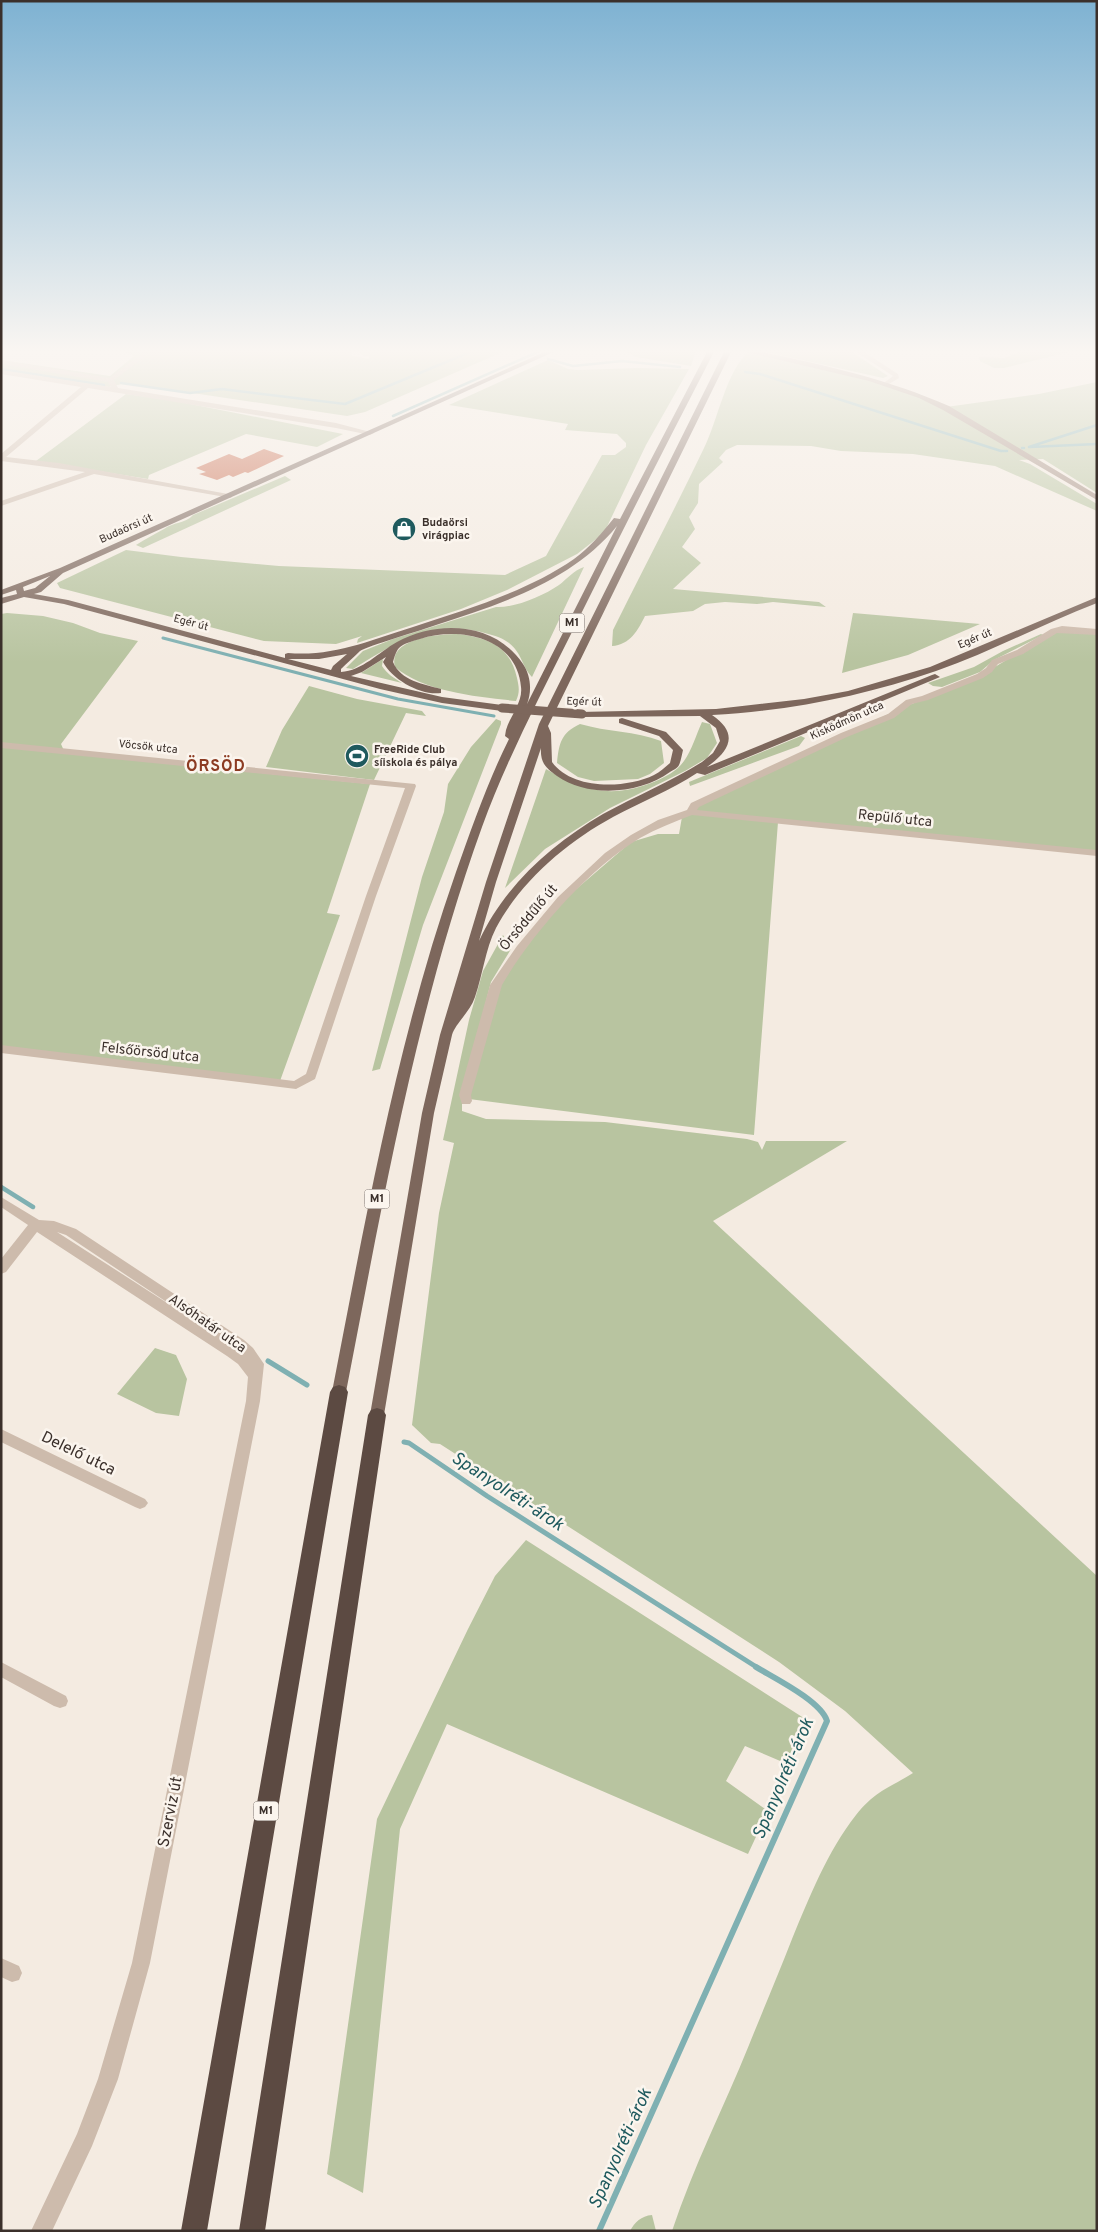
<svg xmlns="http://www.w3.org/2000/svg" width="1098" height="2232" font-family="Overpass,sans-serif">
	<rect width="100%" height="100%" fill="#f4ebe1"/>
	<path fill="#b8c4a0" d="M120 350H352V354L349 355 369 359V356H364L357 350H507L365 412 347 416 126 383 109 387 1 371V360L110 376 134 356Z
		M622 350H696L691 366 636 357Z
		M758 350H849L888 376 883 378Z
		M1023 350H1077L1004 368H994L980 361 979 357 1005 358Z
		M749 352 871 379 946 407 1039 394 1097 382V493L1043 459 1019 460 1030 464 1097 504V511L995 466 913 454 841 451 811 446 737 445 726 450 719 458 723 462 699 484 698 503 689 517 695 529 682 547 701 563 673 589 819 602 826 607 773 602 757 604 725 602 705 604 693 611 645 616C638 630 630 645 612 646L613 630C643 569 675 509 704 448 717 423 727 368 749 352Z
		M548 360 568 369 578 370 637 368 689 369 646 445 604 533 577 554 507 590 461 609 357 643 358 639 362 636 336 644 264 641 60 588 57 583 126 550 181 557 279 566 505 575 546 556 602 455H615L626 447V443L617 434 565 430 568 424 449 405Z
		M126 394 170 400 343 434 317 447 246 434 149 475 148 479 36 461Z
		M285 476 291 480 143 548 136 545C145 539 155 534 164 529 173 522 185 524 193 515Z
		M584 567 532 677C522 667 522 653 509 643 500 636 491 635 481 632 431 619 393 644 353 669L346 668 363 651 393 639 496 607C515 608 543 596 559 585 567 579 574 570 584 567Z
		M7 613 43 616 73 623 100 633 138 641 61 744 65 753 370 784 327 913 340 915 280 1081 1 1047V614Z
		M853 613 980 624 908 655 842 673Z
		M1054 631 1097 632V853L778 822 754 1135 469 1099 498 982 533 932 567 897 631 842 658 834H679L682 817 691 808 897 710 980 676Z
		M458 634C489 638 510 646 517 678 519 687 520 692 516 701 479 697 424 692 395 667 387 638 439 634 458 634Z
		M1041 634 1043 635 994 660 980 672 942 687 933 686 928 683 974 667 1003 651Z
		M383 659 382 666C387 674 394 678 402 683L361 673Z
		M309 686 357 699 422 711 426 716 406 713 374 780 266 767 282 730Z
		M496 719 501 721V724L423 925 380 1069 372 1071 422 877 444 812 448 784 471 747Z
		M702 722 710 724 717 743 707 758 685 771 610 808 545 849 505 888 546 769C585 792 613 799 656 781 667 776 677 771 684 761 692 750 696 735 702 722Z
		M580 724C607 732 635 731 661 741L664 763 650 774 638 779 594 781 578 777 557 763C559 743 561 733 580 724Z
		M801 736 805 738 799 746 690 786 689 782Z
		M503 935 511 949 491 982 468 1071 462 1099V1111L486 1119 605 1122 747 1139 758 1142 762 1150 766 1141H847L713 1221 1097 1576V2231H672C693 2167 724 2107 749 2045 763 2010 778 1975 792 1939 810 1896 827 1852 856 1815 875 1791 889 1788 913 1773L845 1711 779 1662 440 1444 431 1443 412 1425 439 1213 454 1143 443 1140 469 1020 483 971Z
		M155 1348 176 1355 187 1379 179 1416 156 1413 117 1394Z
		M526 1540 810 1722 792 1766 745 1746 726 1781 768 1811 748 1854 447 1724 400 1829 363 2193 327 2174 377 1819 468 1629 495 1576Z
		M652 2215 656 2231H630C635 2222 641 2216 652 2215Z"/>
	<g fill="none" stroke-linecap="round" stroke-linejoin="round">
		<path stroke="#7fb0b2" stroke-width="2.5" d="M548 359 573 366 622 361 680 367
			M1 369 104 385
			M745 372 760 374 1001 451H1007
			M121 383 190 393 222 389 345 404 475 350
			M393 416 542 350
			M1029 447 1097 425
			M1030 447 1097 444
			M1022 448H1024"/>
		<path stroke="#7fb0b2" stroke-width="3" d="M163 638 398 699 494 716"/>
		<path stroke="#7fb0b2" stroke-width="4.5" d="M1 1187 33 1207"/>
		<path stroke="#7fb0b2" stroke-width="5" d="M268 1361 307 1385
			M404 1442 409 1443 487 1496 758 1668"/>
		<path stroke="#7fb0b2" stroke-width="6" d="M599 2231 827 1721C821 1701 774 1678 756 1667"/>
	</g>
	<path fill="#c8694b" d="M264 449 284 456 248 473 245 472 233 477 229 475 217 480 199 474 206 472 196 468 229 454 242 459Z"/>
	<g fill="none" stroke-linecap="round" stroke-linejoin="round">
		<path fill="#cdbbac" fill-rule="evenodd" d="M853 350H861L898 374 899 378 889 384H885V382L893 376Z
			M144 353 147 355 146 356 114 380 118 388 336 423 374 433 370 435 336 428 88 388 6 457 59 463 228 494 232 496 231 498 94 474 1 506V501L85 472 1 461V454L81 387 1 374V370L111 387 108 382 1 364V360L109 378Z
			M1062 626 1097 629V635L1057 633 1023 654 998 664 992 672 983 678 928 700 912 704 894 718 847 737 699 807 697 810 1097 850V856L692 815C674 822 656 829 640 838 589 868 531 935 502 985L471 1095 472 1101 470 1104H462L459 1095 490 985 517 946 558 897 605 853 631 835 658 820 687 810 691 803 841 733 888 714 906 700 922 696 977 674 986 668 992 660 1017 650 1051 629Z
			M1 742 415 784 416 786 376 896 315 1079 296 1089 1 1053V1045L294 1081 306 1074 366 896 405 788 1 748Z
			M1 1197 39 1220 54 1221 76 1229 244 1340 253 1348 264 1364 260 1401 150 1963 118 2079 92 2146 52 2231H31L77 2134 98 2079 132 1963 246 1401 248 1377 238 1364 227 1356 37 1232 6 1272 1 1274V1259L28 1225 1 1207ZM57 1232 66 1235 192 1319Z
			M1 1429 145 1499 148 1503 145 1507 140 1509 135 1507 1 1442Z
			M1 1662 66 1696 68 1701 66 1706 60 1708 54 1706 1 1677Z
			M1 1958 19 1966 22 1973 19 1980 12 1982 1 1977Z"/>
		<path fill="#a18a7d" fill-rule="evenodd" d="M738 350H753C820 364 886 378 949 406L1097 495V500L943 410 919 398 869 381Z"/>
		<path fill="#7d675c" fill-rule="evenodd" d="M549 350H558L63 573 41 592 34 594 68 600 285 658V654L288 653C333 657 371 640 413 627 468 609 526 592 574 559 590 547 602 533 614 518L620 519 708 350H715C666 445 618 539 571 634 539 698 506 761 482 827 416 1010 383 1201 346 1392L344 1396 339 1397 334 1396 332 1392C366 1217 397 1040 456 872 472 827 488 781 509 739L505 736 506 730C510 716 523 702 521 687 517 637 459 626 420 639 413 641 404 643 399 648 396 651 394 658 393 662 401 681 423 684 441 689V693C422 696 392 680 383 662L386 657 362 672 351 676 442 697 502 705 507 708 502 711 442 703 380 689 64 604 24 597 1 604V598L17 594 16 590 1 595V590L60 568ZM617 526 527 704C532 691 531 676 523 664 496 623 439 619 397 642 379 652 362 671 341 672V669C347 663 354 657 360 651 367 646 423 630 436 625 501 604 572 581 617 526ZM50 576 35 588 24 591 23 587ZM347 654 333 666 331 670 288 659H319Z
			M725 350H732L548 726 551 733 552 762C572 790 625 789 654 775 660 772 665 767 670 763L673 750 659 736 619 723V719L622 718 666 732 683 750C682 754 681 761 679 765 678 768 673 770 670 772 640 794 588 798 557 776 546 768 540 763 541 748L496 882 479 941C504 886 552 844 603 814 636 796 670 782 702 762L713 753 720 741 716 728 700 716 582 717 579 716V712L716 709 804 699 848 691 930 667 1097 597V603C1042 624 991 652 936 671 864 696 788 711 712 715 740 734 729 751 707 767L932 675 935 674 940 677 705 775 697 773C671 790 641 802 613 817 567 842 521 881 496 928 485 950 483 974 475 997 470 1012 455 1024 452 1035L434 1113 384 1415 382 1419 377 1421 372 1419 370 1415 422 1113 440 1035 486 882 539 724Z"/>
		<path fill="#5c4a42" fill-rule="evenodd" d="M339 1385 345 1387 348 1392 207 2231H181L330 1392 333 1387Z
			M377 1408 383 1410 386 1415 265 2231H239L368 1415 371 1410Z"/>
		<path stroke="#7d675c" stroke-width="9" d="M502 708 582 714"/>
	</g>
	<linearGradient id="sky" x2="0" y2="1"><stop stop-color="#7eb2d2"/><stop offset="0.53" stop-color="#faf6f2"/><stop offset="1" stop-color="#faf6f2" stop-opacity="0"/></linearGradient>
	<rect width="1098" height="663" fill="url(#sky)"/>
	<defs>
		<g id="shop-disc" transform="scale(1.25)"><circle r="9.5" fill="#1f5a5e" stroke="#fbf5ee"/><path d="M-5-2.5h2.3a2.7 3.5 0 0 1 5.4 0H5L5.5 6h-11ZM-1.5-2.5h3a1.5 2.3 0 0 0-3 0Z" fill="#fff"/></g>
		<g id="stadium-disc" transform="scale(1.25)"><circle r="9.5" fill="#1f5a5e" stroke="#fbf5ee"/><path d="M0-5a6.5 5 0 1 0 0 10a6.5 5 0 1 0 0-10ZM-3.5-1.8h7v3.6h-7Z" fill="#fff"/></g>
	</defs>
	<g fill-rule="evenodd">
		<use href="#shop-disc" x="404" y="529"/>
		<use href="#stadium-disc" x="357" y="756"/>
	</g>
	<g text-anchor="middle" dominant-baseline="central" stroke-width="5" stroke-linejoin="round" paint-order="stroke">
		<g font-size="11" font-weight="bold" fill="#3b302b" stroke="#fbf5ee" text-anchor="start">
			<text x="422" y="523">Budaörsi<tspan x="422" dy="13">virágpiac</tspan></text>
			<text x="374" y="750">FreeRide Club<tspan x="374" dy="13">síiskola és pálya</tspan></text>
		</g>
		<g font-size="11" fill="#3b302b" stroke="#fbf5ee">
			<text transform="translate(126 529) rotate(-24)">Budaörsi út</text>
			<text transform="translate(191 623) rotate(15)">Egér út</text>
			<text transform="translate(975 639) rotate(-23)">Egér út</text>
			<text transform="translate(584 702) rotate(2)">Egér út</text>
			<text transform="translate(847 721) rotate(-24)">Kisködmön utca</text>
			<text transform="translate(148 747) rotate(6)">Vöcsök utca</text>
		</g>
		<g fill="#fbf5ee" stroke="#756b66" stroke-width="1">
			<rect x="559.5" y="613.5" width="25" height="19" rx="4"/>
			<rect x="364.5" y="1189.5" width="25" height="19" rx="4"/>
			<rect x="253.5" y="1801.5" width="25" height="19" rx="4"/>
		</g>
		<g font-size="12" font-weight="bold" fill="#3b302b">
			<text x="572" y="623">M1</text>
			<text x="377" y="1199">M1</text>
			<text x="266" y="1811">M1</text>
		</g>
		<g font-size="14" fill="#3b302b" stroke="#fbf5ee">
			<text transform="translate(895 819) rotate(6)">Repülő utca</text>
			<text transform="translate(529 918) rotate(-50)">Örsöddűlő út</text>
			<text transform="translate(150 1053) rotate(6)">Felsőörsöd utca</text>
			<text transform="translate(207 1324) rotate(35)">Alsóhatár utca</text>
		</g>
		<g font-size="16" font-weight="bold" letter-spacing="1" fill="#8c3b22" stroke="#fbf5ee">
			<text x="216" y="767">ÖRSÖD</text>
		</g>
		<g font-size="16" fill="#3b302b" stroke="#fbf5ee">
			<text transform="translate(78 1454) rotate(26)">Delelő utca</text>
			<text transform="translate(171 1812) rotate(-79)">Szerviz út</text>
		</g>
		<g font-size="18" font-style="italic" fill="#1f5a5e" stroke="#fbf5ee">
			<text transform="translate(507 1492) rotate(33)">Spanyolréti-árok</text>
			<text transform="translate(784 1779) rotate(-67)">Spanyolréti-árok</text>
			<text transform="translate(621 2149) rotate(-66)">Spanyolréti-árok</text>
		</g>
	</g>
	<rect width="1098" height="2232" fill="none" stroke="#3b302b" stroke-width="5"/>
</svg>
